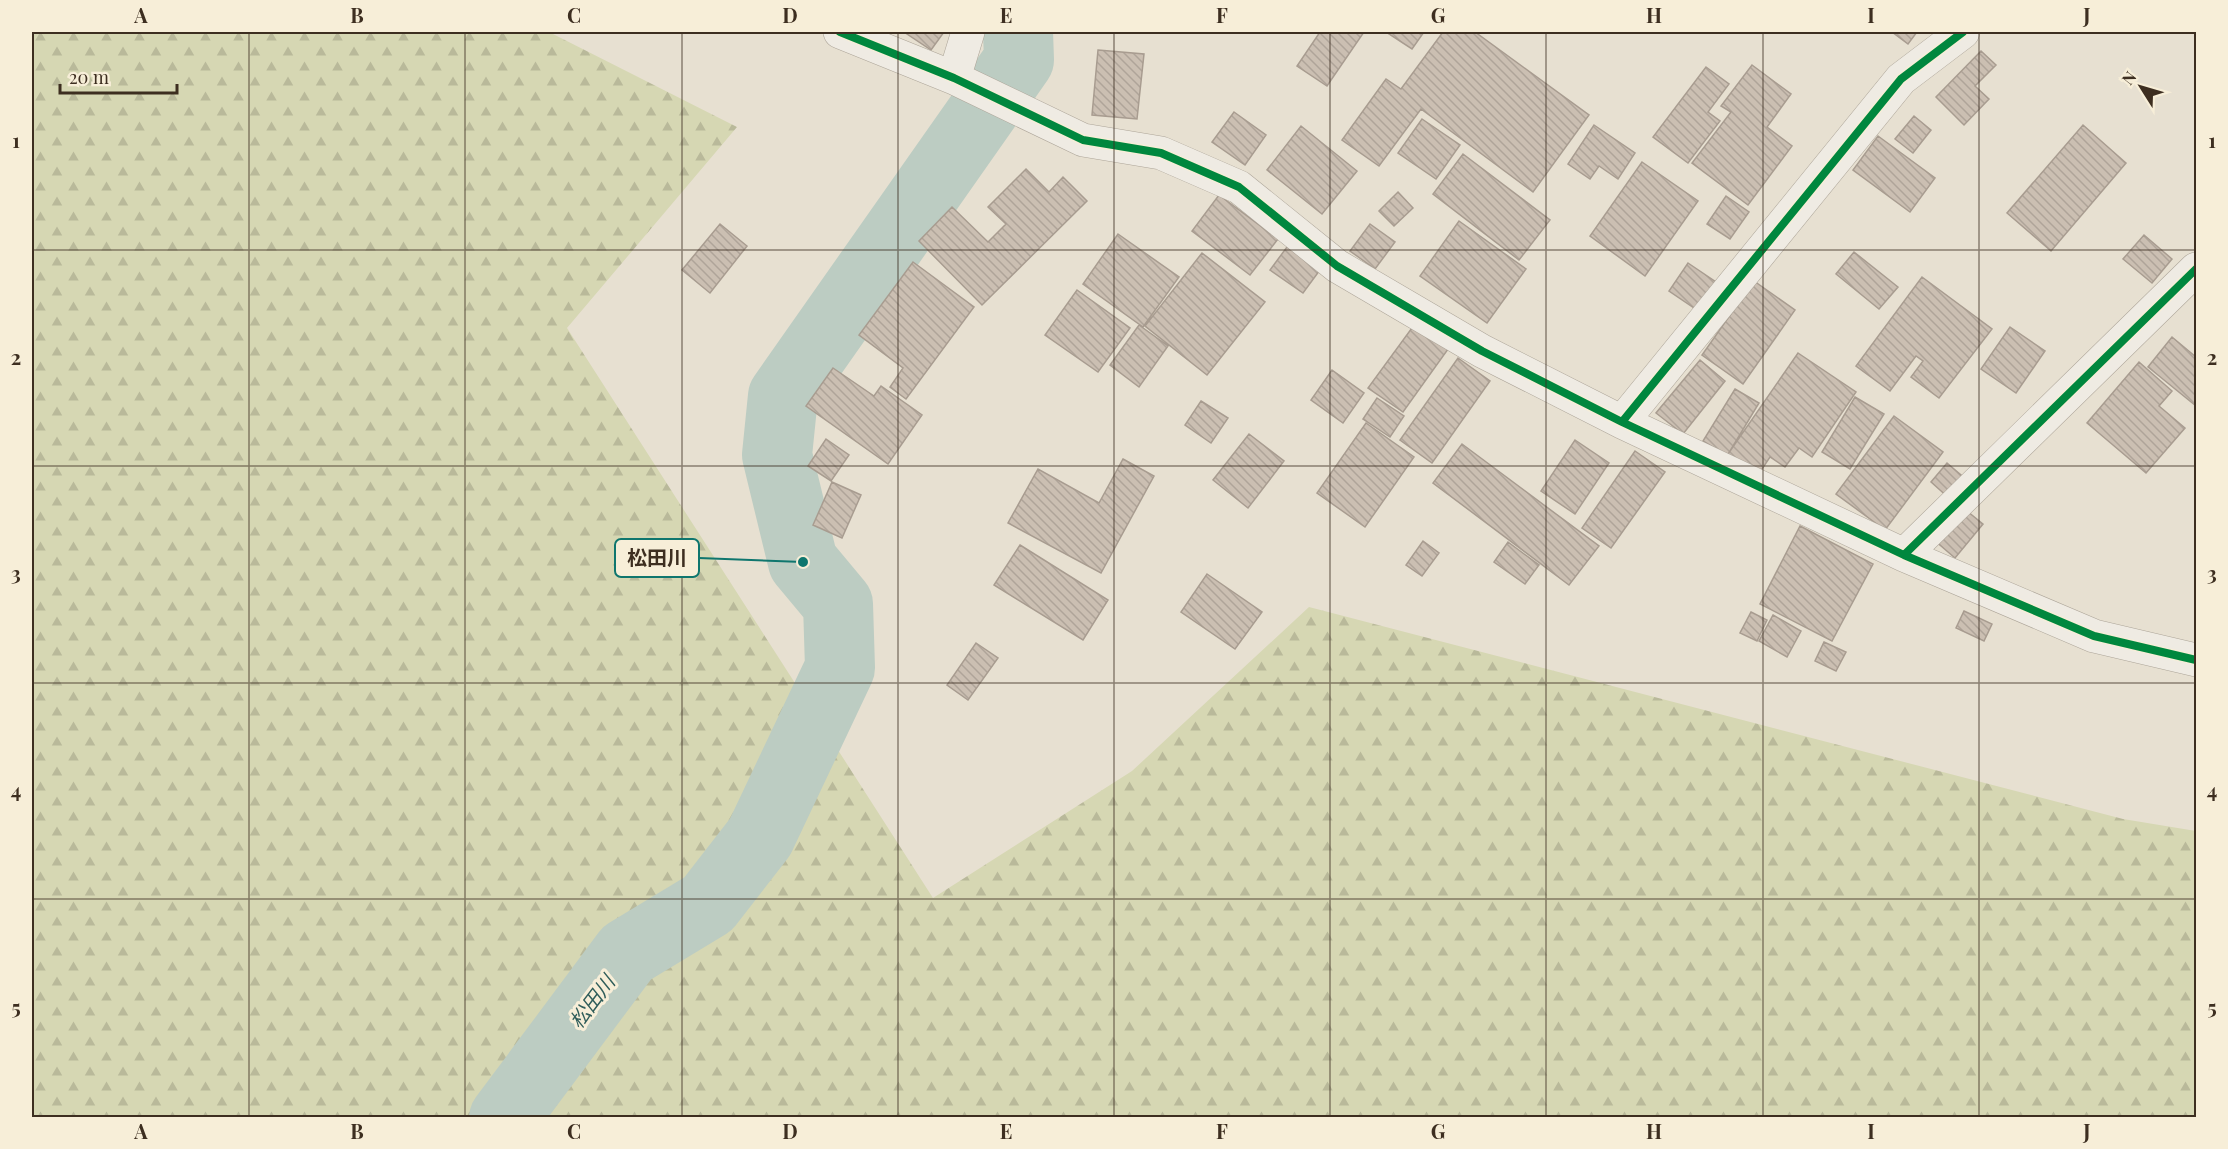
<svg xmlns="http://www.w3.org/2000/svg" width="2228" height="1149" font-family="'Playfair Display','Noto Sans JP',serif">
	<defs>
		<pattern id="forest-firs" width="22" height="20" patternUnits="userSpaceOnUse" patternTransform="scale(1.5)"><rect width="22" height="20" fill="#d6d7b3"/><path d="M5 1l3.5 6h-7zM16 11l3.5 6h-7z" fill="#b9b99a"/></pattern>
		<pattern id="building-back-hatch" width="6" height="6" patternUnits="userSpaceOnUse" patternTransform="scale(1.5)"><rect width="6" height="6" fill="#cbbfb2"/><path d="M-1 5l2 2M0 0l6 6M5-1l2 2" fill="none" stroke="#afa499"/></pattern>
	</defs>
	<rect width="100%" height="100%" fill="#e7e0d1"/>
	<path fill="url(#forest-firs)" d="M32 32H549L737 127 567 328 933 898 1132 771 1309 607 2123 819 2196 831V1117H32Z"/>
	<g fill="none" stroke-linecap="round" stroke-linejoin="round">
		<path stroke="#bcccc2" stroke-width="70" d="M504 1118 627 953 708 904 760 837 840 668 838 604 803 562 777 455 783 396 1019 60 1018 32"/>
	</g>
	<path fill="url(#building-back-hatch)" stroke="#a89c90" stroke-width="1.5" d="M904 32H944L931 50Z
		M1320 32H1364L1327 86 1297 66Z
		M1386 32H1424L1412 49Z
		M1443 32H1475L1589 115 1533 192 1421 109 1379 166 1342 140 1386 79 1401 89Z
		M1892 32H1917L1908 44Z
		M1098 50 1144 54 1137 119 1092 115Z
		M1981 51 1996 65 1975 86 1989 99 1964 125 1936 97Z
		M1752 65 1791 94 1767 127 1792 146 1748 205 1692 163 1731 112 1721 106Z
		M1706 67 1729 84 1708 112 1720 121 1688 163 1653 137Z
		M1234 112 1266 135 1245 165 1212 142Z
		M1914 116 1931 130 1913 153 1895 139Z
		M1422 119 1460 145 1436 179 1398 153Z
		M1594 125 1635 153 1618 179 1599 166 1590 179 1568 164Z
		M2083 125 2126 163 2051 251 2007 213Z
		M1301 126 1357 171 1322 214 1267 170Z
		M1878 136 1935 178 1910 212 1853 170Z
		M1463 154 1550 220 1519 260 1433 194Z
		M1642 162 1698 201 1645 276 1590 236Z
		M1026 169 1049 192 1063 177 1087 201 982 305 919 241 952 207 988 242 1006 224 988 207Z
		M1398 192 1413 208 1394 226 1379 211Z
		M1219 195 1278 239 1250 275 1192 231Z
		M1726 196 1749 212 1730 239 1707 224Z
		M1459 221 1526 269 1487 323 1420 276Z
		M720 224 747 246 710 293 682 270Z
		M1370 224 1395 242 1375 269 1350 251Z
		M1118 234 1179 277 1143 327 1083 284Z
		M2144 235 2172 259 2152 283 2123 259Z
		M1287 247 1320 270 1303 293 1270 270Z
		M1854 252 1898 287 1879 309 1836 274Z
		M1202 253 1265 302 1207 375 1145 326Z
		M913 262 974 307 906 399 890 387 903 368 859 335Z
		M1688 263 1716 282 1697 310 1669 291Z
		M1922 277 1992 329 1939 398 1911 377 1923 361 1916 356 1890 391 1856 366Z
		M1754 281 1795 310 1743 384 1702 355Z
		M1077 290 1130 328 1098 372 1045 335Z
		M1417 321 1451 345 1403 412 1368 388Z
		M1139 325 1168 346 1139 387 1110 365Z
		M2010 327 2045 351 2016 393 1981 369Z
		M2172 337 2196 357V406L2148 367Z
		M1798 353 1856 392 1812 457 1799 448 1785 467 1770 457 1758 475 1728 454Z
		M1458 358 1490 381 1432 463 1400 440Z
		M1700 360 1725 381 1683 434 1656 413Z
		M2139 362 2172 391 2159 406 2185 428 2146 473 2087 423Z
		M833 368 874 396 881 386 922 415 888 464 806 406Z
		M1332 370 1364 393 1343 423 1311 400Z
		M1735 389 1759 403 1727 456 1703 441Z
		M1855 397 1884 414 1850 469 1822 452Z
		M1377 398 1404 416 1390 437 1363 419Z
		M1201 401 1228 418 1211 443 1185 425Z
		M1894 416 1943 452 1885 530 1836 494Z
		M1366 423 1414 457 1365 527 1317 493Z
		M1249 434 1284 461 1248 508 1213 480Z
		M826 439 849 455 831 481 808 466Z
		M1575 440 1609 463 1575 514 1541 491Z
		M1462 444 1599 546 1569 585 1433 483Z
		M1635 451 1665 472 1611 548 1582 528Z
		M1123 459 1154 476 1101 573 1008 523 1038 469 1099 503Z
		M1947 463 1967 480 1950 499 1931 482Z
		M832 482 861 495 842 538 813 525Z
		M1962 507 1983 524 1955 558 1934 540Z
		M1800 526 1873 564 1832 641 1760 604Z
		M1423 541 1439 553 1422 576 1406 565Z
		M1508 542 1539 565 1525 584 1494 562Z
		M1020 545 1108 600 1083 640 994 585Z
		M1207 574 1262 612 1235 649 1181 612Z
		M1964 611 1992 624 1984 641 1956 628Z
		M1751 612 1767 620 1757 641 1740 633Z
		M1773 615 1801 631 1787 657 1759 641Z
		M1824 642 1846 652 1836 671 1815 661Z
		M976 643 998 658 968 700 947 685Z"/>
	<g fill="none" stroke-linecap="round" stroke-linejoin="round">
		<g stroke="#ada599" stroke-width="34">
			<path id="minor" d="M840 32 954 78 1083 140 1161 153 1239 187 1337 266 1482 351 1622 422 1904 555 2094 636 2196 660
				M954 78 968 32
				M1622 422 1901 79 1963 32
				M1904 555 2196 269"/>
		</g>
		<use href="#minor" stroke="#efebe3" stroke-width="33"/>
		<g stroke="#f7eed8" stroke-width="11">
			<path id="cycleway" d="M840 32 954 78 1083 140 1161 153 1239 187 1337 266 1482 351 1622 422 1904 555 2094 636 2196 660
				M1622 422 1901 79 1963 32
				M1904 555 2196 269"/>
		</g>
		<use href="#cycleway" stroke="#00873e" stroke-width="8"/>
	</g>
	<path fill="none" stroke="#3d2e20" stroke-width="1.5" stroke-opacity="0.55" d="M249 32V1118M465 32V1118M682 32V1118M898 32V1118M1114 32V1118M1330 32V1118M1546 32V1118M1763 32V1118M1979 32V1118M32 250H2196M32 466H2196M32 683H2196M32 899H2196"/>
	<g text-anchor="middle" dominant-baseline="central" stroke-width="6" stroke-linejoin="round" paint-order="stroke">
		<g font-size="20" font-style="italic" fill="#2f5d5a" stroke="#f7eed8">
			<text transform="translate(591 1001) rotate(-53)">松田川</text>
		</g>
	</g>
	<path fill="none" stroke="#0f766e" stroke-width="2" d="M803 562L699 558"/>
	<circle fill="#0f766e" stroke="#f7eed8" stroke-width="2" cx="803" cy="562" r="6"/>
	<rect fill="#f7eed8" stroke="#0f766e" stroke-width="2" x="615" y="539" width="84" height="38" rx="6"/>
	<g font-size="20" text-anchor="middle" font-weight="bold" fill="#3d2e20">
		<text x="657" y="565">松田川</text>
	</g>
	<rect width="2228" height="1149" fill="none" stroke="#f7eed8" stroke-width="66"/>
	<g transform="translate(2141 87) rotate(307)" stroke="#f7eed8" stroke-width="4.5" paint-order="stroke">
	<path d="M0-4.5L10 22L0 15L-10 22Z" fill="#3d2e20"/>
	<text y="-9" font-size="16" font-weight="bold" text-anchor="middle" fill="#3d2e20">N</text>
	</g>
	<path d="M60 84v9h117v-9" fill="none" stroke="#3d2e20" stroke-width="3"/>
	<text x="69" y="84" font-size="18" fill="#3d2e20" stroke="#f7eed8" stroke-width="4.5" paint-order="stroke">20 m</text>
	<rect x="33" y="33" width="2162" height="1083" fill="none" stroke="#3d2e20" stroke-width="2"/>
	<g font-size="20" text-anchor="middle" font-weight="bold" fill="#3d2e20">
		<text x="141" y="23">A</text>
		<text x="357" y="23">B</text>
		<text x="574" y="23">C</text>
		<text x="790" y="23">D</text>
		<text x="1006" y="23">E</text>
		<text x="1222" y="23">F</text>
		<text x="1438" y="23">G</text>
		<text x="1654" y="23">H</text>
		<text x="1871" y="23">I</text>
		<text x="2087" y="23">J</text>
		<text x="16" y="148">1</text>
		<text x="2212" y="148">1</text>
		<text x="16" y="365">2</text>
		<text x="2212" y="365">2</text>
		<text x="16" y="581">3</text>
		<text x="2212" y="581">3</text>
		<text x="16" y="798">4</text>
		<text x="2212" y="798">4</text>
		<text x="16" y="1015">5</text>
		<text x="2212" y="1015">5</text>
		<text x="141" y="1139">A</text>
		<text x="357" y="1139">B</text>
		<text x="574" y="1139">C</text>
		<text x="790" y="1139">D</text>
		<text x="1006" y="1139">E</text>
		<text x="1222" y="1139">F</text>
		<text x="1438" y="1139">G</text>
		<text x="1654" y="1139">H</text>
		<text x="1871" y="1139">I</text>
		<text x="2087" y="1139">J</text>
	</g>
</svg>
